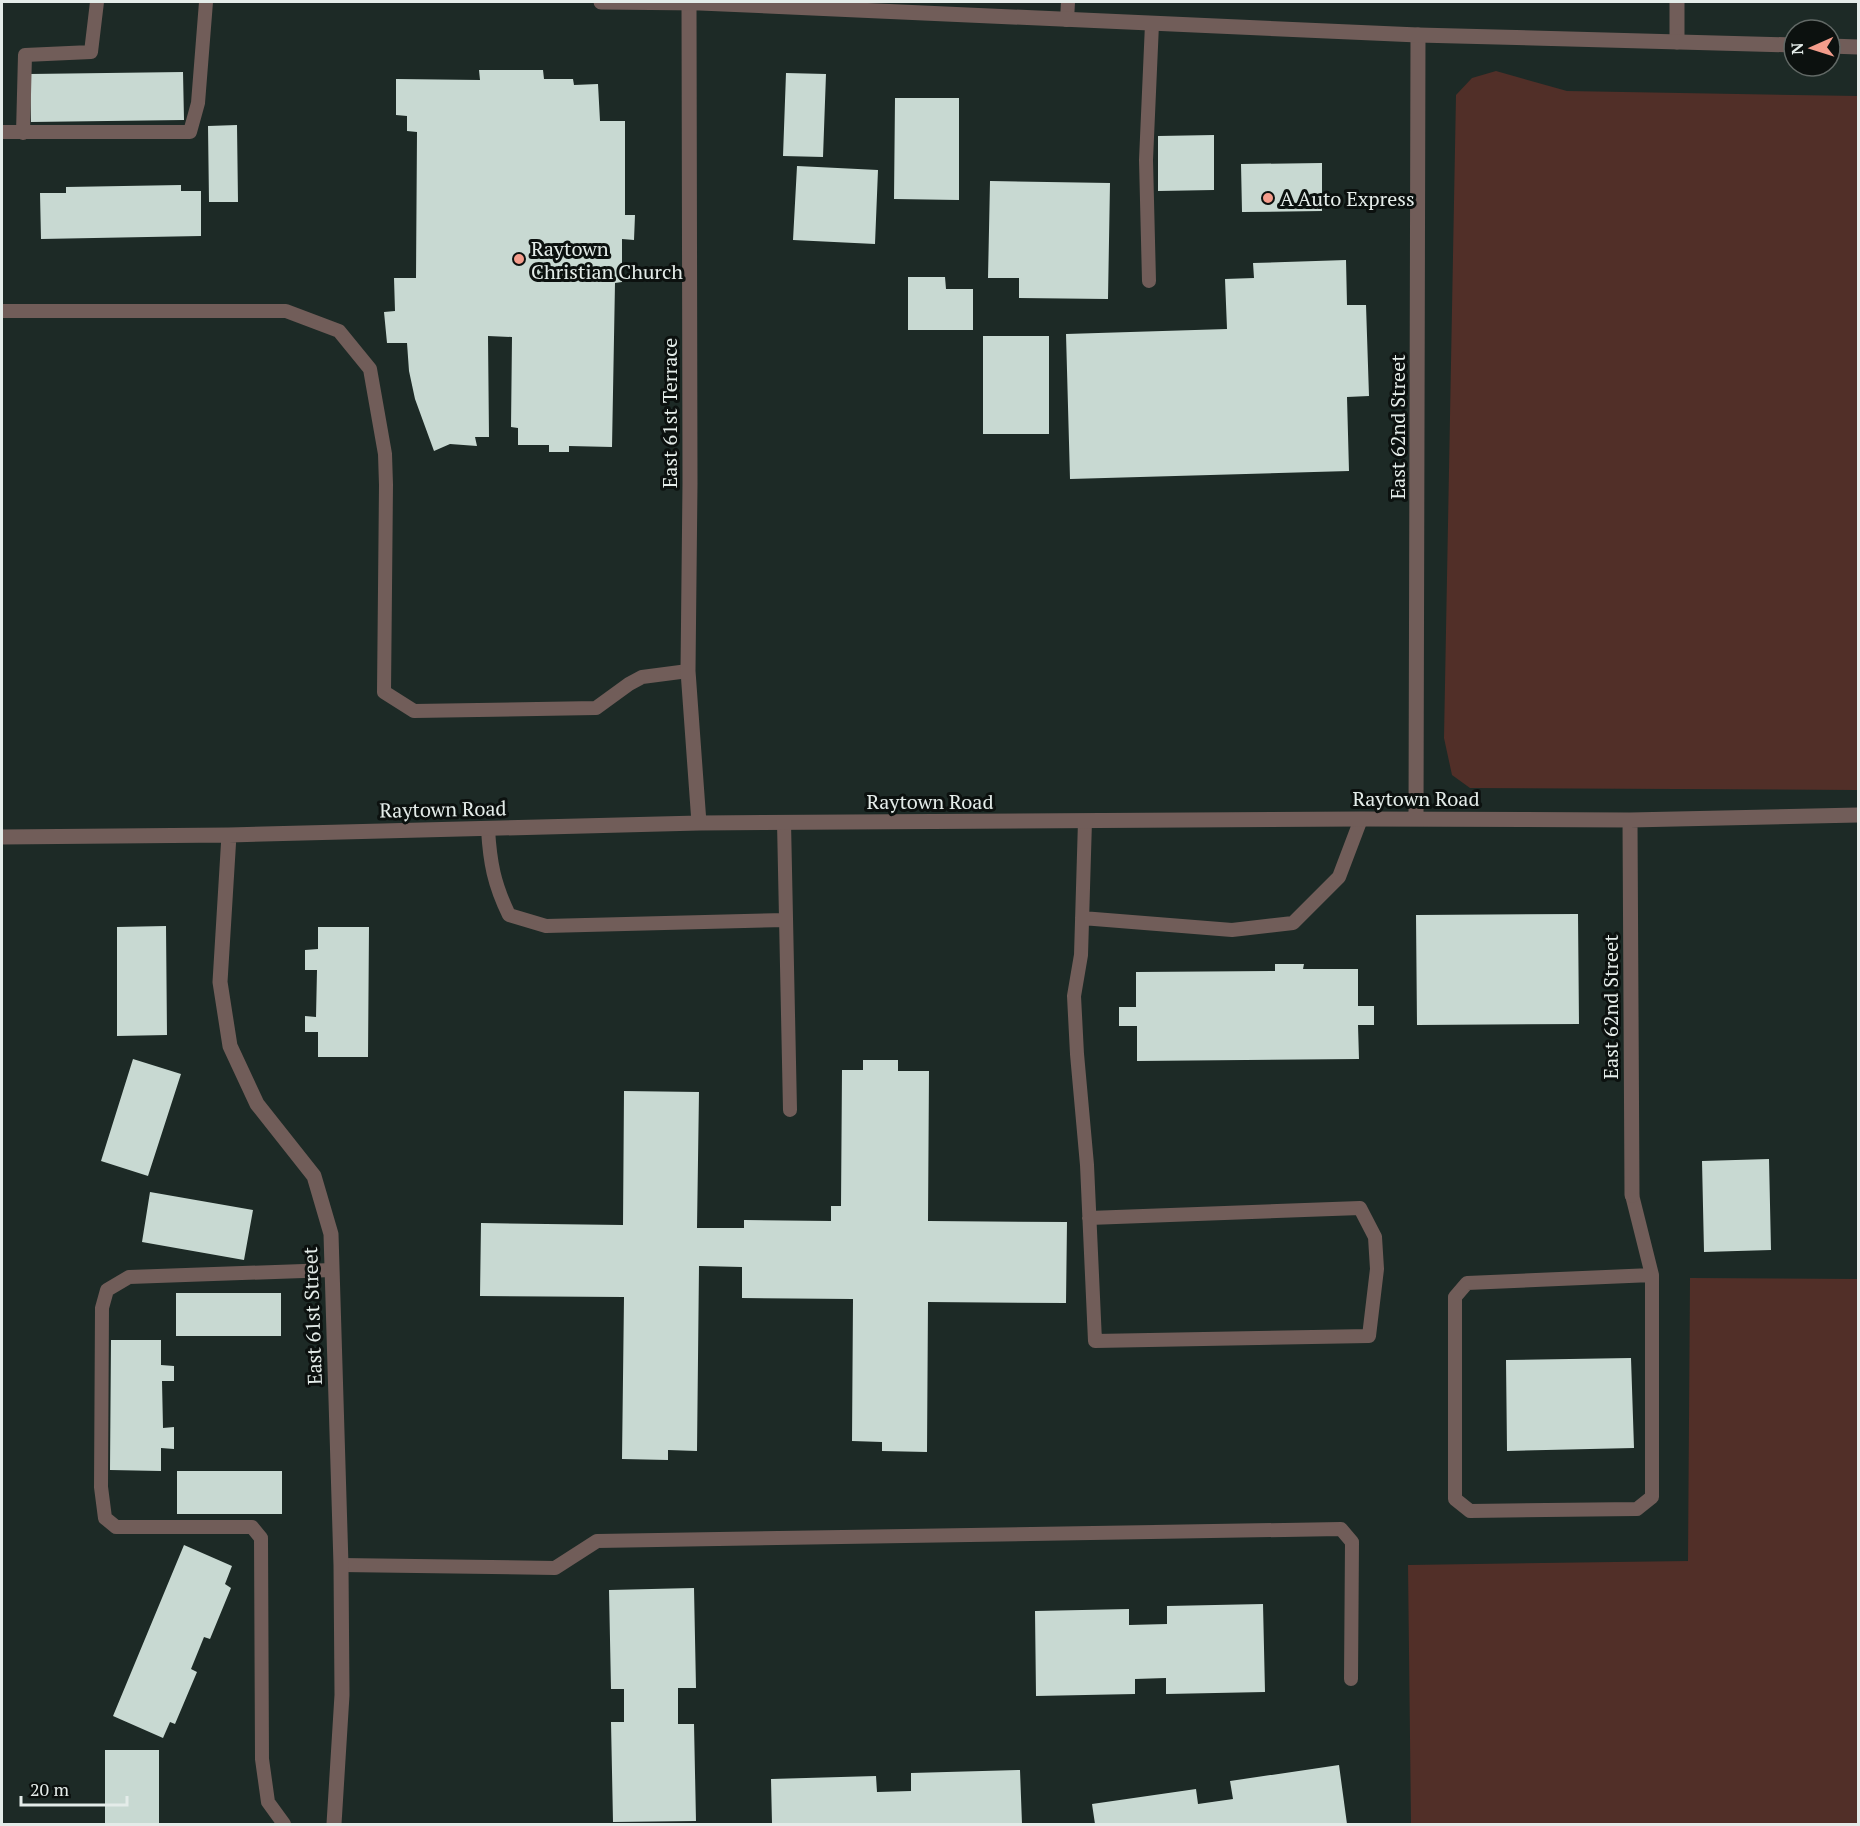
<svg xmlns="http://www.w3.org/2000/svg" width="1860" height="1826" font-family="'PT Serif',serif">
	<rect width="100%" height="100%" fill="#1d2a26"/>
	<path fill="#512f28" d="M1496 71 1567 91 1858 96V790L1470 788 1452 775 1444 738 1456 95 1472 78Z
		M1690 1278 1858 1279V1824H1411L1408 1565 1688 1561Z"/>
	<path fill="#c8d9d2" d="M479 70H543L544 79H573L574 85 598 84 600 121H625V215H635L634 240 622 239V282L615 283 612 447 569 446V452H549V445H518V428L511 427 512 337 488 336 489 437H475L477 446 450 444 434 451 415 399 409 371 407 343H387L384 312 395 311 394 278H416L417 132 407 131V116L396 115V79L480 80Z
		M183 72 184 120 31 122 30 74Z
		M786 73 826 74 823 157 783 156Z
		M895 98H959V200L894 199Z
		M237 125 238 202H209L208 126Z
		M1214 135V190L1158 191V136Z
		M1322 163V211L1242 212 1241 164Z
		M797 166 878 170 875 244 793 240Z
		M990 181 1110 183 1108 299 1019 298V278H988Z
		M181 185V191H201V236L41 239 40 193H66V187Z
		M1346 260 1347 305H1366L1369 396 1347 397 1349 471 1070 479 1066 334 1227 329 1225 279 1254 278 1253 263Z
		M908 277H945L946 289H973V330H908Z
		M983 336H1049V434H983Z
		M1578 914 1579 1024 1417 1025 1416 915Z
		M166 926 167 1035 117 1036V927Z
		M318 927H369L368 1057H318V1032H305V1016L316 1017 317 970H305V950L318 949Z
		M1275 964H1304L1303 969H1358V1006H1374V1025H1358L1359 1059 1137 1061V1026H1119V1007H1136V972L1275 971Z
		M133 1059 181 1074 148 1176 101 1161Z
		M863 1060H898V1071H929L928 1221 1067 1222 1066 1303 928 1302 927 1452 882 1451V1442L852 1441 853 1299 742 1298V1267L699 1266 697 1451 668 1450V1460L622 1459 624 1297 480 1296 481 1223 623 1225 624 1091 699 1092 697 1228H744V1220L831 1221V1206H841L842 1070H863Z
		M1769 1159 1771 1250 1704 1252 1702 1161Z
		M150 1192 253 1210 244 1260 142 1242Z
		M176 1293H281V1336H176Z
		M111 1340H161V1365L174 1366V1381H162L163 1428 174 1427V1449L161 1448V1471L110 1470Z
		M1631 1358 1634 1448 1507 1451 1506 1360Z
		M177 1471H282V1514H177Z
		M184 1545 232 1566 225 1584 231 1588 210 1639 204 1637 191 1669 197 1672 175 1724 170 1722 163 1738 113 1716Z
		M694 1588 696 1688H678V1724H694L696 1821 613 1822 611 1722H624V1689H611L609 1590Z
		M1263 1604 1265 1692 1166 1694V1678L1135 1679V1694L1036 1696 1035 1611 1129 1609V1625L1167 1624V1606Z
		M105 1750H159V1824H105Z
		M1339 1765 1347 1824H1095L1092 1804 1196 1789 1198 1804 1233 1799 1230 1781Z
		M1020 1770 1022 1824H772L771 1779 876 1776 877 1792 911 1791V1773Z"/>
	<g fill="none" stroke-linecap="round" stroke-linejoin="round">
		<path stroke="#715d59" stroke-width="14" d="M1067 20 1068 2
			M2 132H190L198 103 206 2
			M23 133 25 55 91 52 97 2
			M1149 281 1146 160 1152 24
			M2 311H286L339 331 370 369 385 454 386 485 384 692 414 711 596 708 629 684 642 677 688 671
			M1085 821 1081 955 1074 996 1077 1054 1087 1165 1095 1341 1369 1336 1377 1269 1375 1237 1360 1208 1089 1218
			M784 822 790 1110
			M488 829C490 863 494 884 509 915L546 926 786 920
			M1082 918 1232 930 1293 923 1339 877 1361 819
			M1632 1195 1652 1275V1497L1637 1509 1470 1511 1455 1499V1297L1467 1283 1652 1275
			M341 1565 555 1568 597 1541 1341 1529 1352 1542 1351 1679
			M284 1824 268 1802 262 1759 261 1538 252 1527H116L105 1518 101 1487 102 1308 107 1290 129 1277 332 1270"/>
		<path stroke="#715d59" stroke-width="15" d="M1677 2V42
			M689 3 690 483 688 671 699 823
			M1416 819 1418 35
			M1630 820 1632 1195
			M229 835 220 982 230 1046 257 1104 314 1176 331 1234 341 1565 342 1695 334 1824
			M2 837 229 835 699 823 1361 819 1630 820 1858 815"/>
		<path stroke="#715d59" stroke-width="15" d="M601 2 700 3 1418 35 1794 45
			M1830 46 1858 47"/>
	</g>
	<g fill="#f49d8c" stroke="#0c110f" stroke-width="2">
		<circle cx="1268" cy="198" r="6"/>
		<circle cx="519" cy="259" r="6"/>
	</g>
	<g text-anchor="middle" dominant-baseline="central" stroke-width="6" stroke-linejoin="round" paint-order="stroke">
		<g font-size="20" fill="#e4ece9" stroke="#0c110f" text-anchor="start">
			<text x="1280" y="198">A Auto Express</text>
			<text x="531" y="248">Raytown<tspan x="531" dy="23">Christian Church</tspan></text>
		</g>
		<g font-size="20" fill="#e4ece9" stroke="#0c110f">
			<text transform="translate(669 413) rotate(-90)">East 61st Terrace</text>
			<text transform="translate(1397 427) rotate(-90)">East 62nd Street</text>
			<text x="1416" y="798">Raytown Road</text>
			<text x="930" y="801">Raytown Road</text>
			<text transform="translate(443 809) rotate(-1)">Raytown Road</text>
			<text transform="translate(1610 1007) rotate(-90)">East 62nd Street</text>
			<text transform="translate(312 1316) rotate(-92)">East 61st Street</text>
		</g>
	</g>
	<rect width="1860" height="1826" fill="none" stroke="#e4ece9" stroke-width="6"/>
	<g transform="translate(1812 48) rotate(267)"><circle r="28" fill="#0c110f" stroke="#626966" stroke-width="1.5"/>
	<path d="M0-4.5L10 22L0 15L-10 22Z" fill="#f49d8c"/>
	<text y="-9" font-size="16" font-weight="bold" text-anchor="middle" fill="#e4ece9">N</text>
	</g>
	<path d="M21 1796v9h106v-9" fill="none" stroke="#e4ece9" stroke-width="3"/>
	<text x="30" y="1796" font-size="18" fill="#e4ece9" stroke="#0c110f" stroke-width="4.5" paint-order="stroke">20 m</text>
</svg>
